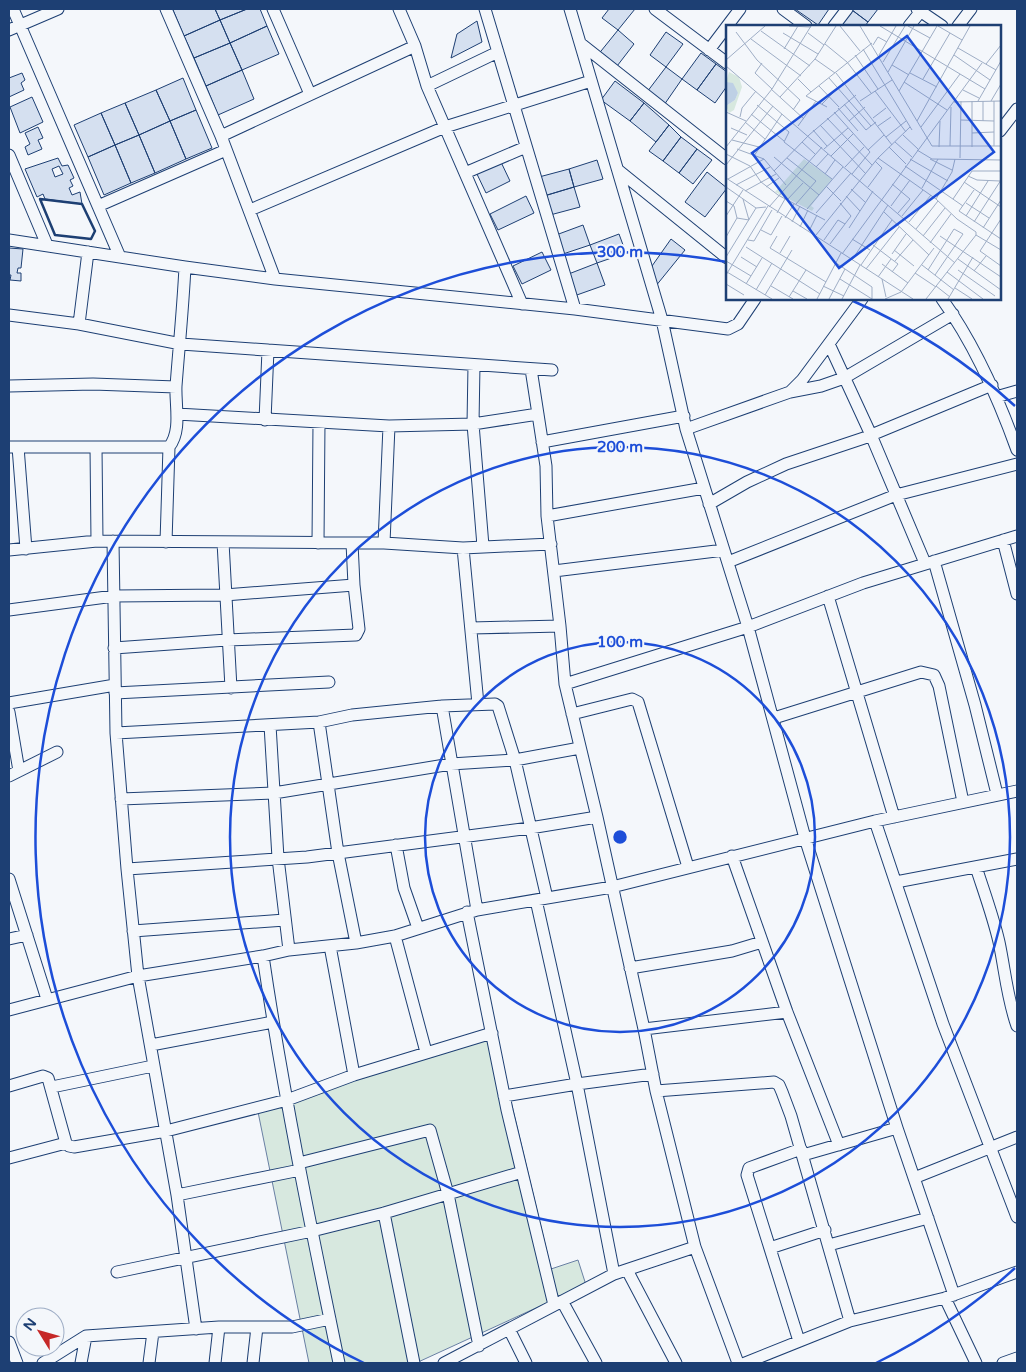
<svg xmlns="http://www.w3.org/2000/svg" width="1026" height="1372" font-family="'Varela Round',sans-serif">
	<rect width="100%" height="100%" fill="#f4f7fb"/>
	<path fill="#d7e8df" stroke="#687fa3" d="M491 1033 496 1039 551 1269 578 1260 586 1285 416 1363H309L257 1107Z"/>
	<path fill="#d5e0f0" stroke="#1d3f73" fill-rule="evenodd" d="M176 9H215L220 20 184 36 173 10Z
		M215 9H247L220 20Z
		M247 9H260L267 26 230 43 220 20Z
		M609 9H635L618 30 602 18Z
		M795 9H829L818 25Z
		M853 9H878L868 22 852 10Z
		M852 10 868 22 865 26H841Z
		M220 20 230 43 194 58 184 36Z
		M477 21 482 42 451 58 457 34Z
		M267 26 279 54 242 70 230 43Z
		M618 30 634 44 614 70 597 56Z
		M666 32 683 44 666 67 650 55Z
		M230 43 242 70 206 86 194 58Z
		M701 53 716 64 697 90 682 79Z
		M716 64 727 72V86L715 103 697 90Z
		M666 67 682 79 664 105 647 92Z
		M242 70 254 99 218 115 206 86Z
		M22 73 25 80 21 83 24 90 9 97V78Z
		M183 78 196 110 170 121 156 90Z
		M615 81 644 103 630 121 601 100Z
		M156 90 170 121 139 135 125 103Z
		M32 97 43 122 20 133 10 107Z
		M125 103 139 135 115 145 101 113Z
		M644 103 669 125 656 142 630 121Z
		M196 110 212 148 186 159 170 121Z
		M101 113 115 145 88 157 74 125Z
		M170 121 186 159 155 173 139 135Z
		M669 125 681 137 663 161 649 151Z
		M38 127 43 138 38 140 42 149 28 155 25 147 30 144 25 133Z
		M139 135 155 173 131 183 115 145Z
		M681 137 697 149 679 173 663 161Z
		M115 145 131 183 104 195 88 157Z
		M697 149 712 160 693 184 679 173Z
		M58 158 62 166 68 165 74 178 70 180 73 186 69 188 72 195 80 192 82 204 45 199 43 194 37 197 25 169ZM59 166 63 174 55 177 52 169Z
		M500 160 510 181 486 193 476 172Z
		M597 160 603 179 574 187 569 169Z
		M569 169 574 187 544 196 539 177Z
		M707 172 727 188 705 217 685 202Z
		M574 187 580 207 550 215 544 196Z
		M526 196 534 213 498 230 490 214Z
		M583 225 590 245 563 254 556 235Z
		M619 234 626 253 597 263 590 245Z
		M671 239 685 250 655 287 652 266Z
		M9 248 23 249 21 268H18L17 273H21V281L10 280 11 275H9Z
		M542 252 551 270 522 284 513 266Z
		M597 263 605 285 574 296 566 275Z"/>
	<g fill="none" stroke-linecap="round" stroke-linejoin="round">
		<g stroke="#1d3f73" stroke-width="13">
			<path id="minor" d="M13 9 120 257
				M166 9 221 136 275 279
				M273 9 310 94
				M399 9 415 46 427 86 522 304
				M485 9 575 309
				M570 9 662 320 686 429 748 627 805 838 897 1128 954 1295
				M655 9 727 63
				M783 9 806 26
				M917 9 942 26
				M834 26 847 9
				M909 26 921 11
				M958 26 971 9
				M9 30 58 9
				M580 43 727 159
				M709 50 740 9
				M427 86 498 52
				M1000 131 1017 109
				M221 136 415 46
				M9 155 47 245
				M618 170 727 258
				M465 173 526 147
				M98 206 226 150
				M250 210 445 127 591 81
				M9 240 185 267 275 279 575 309 728 329 738 324 755 299
				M942 299C975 345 998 397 1017 450
				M9 315 79 324 181 344 552 370
				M79 324 88 252
				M829 344 871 435 925 563
				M474 365 473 424 483 546
				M531 369 546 466 547 516 560 626 565 684 597 817 644 1029 656 1091 695 1247 738 1363
				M9 386 93 384 176 387
				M790 392 821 386 844 378 953 314
				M996 397 1017 391
				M177 414 389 426 473 424 538 414
				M265 420 268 350
				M686 429 790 392 802 380 862 299
				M542 442 684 416
				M9 447H169
				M18 447 26 549
				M96 447 97 541
				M709 504 747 482 786 464 864 438 992 385
				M547 516 704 488
				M1003 540 1017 594
				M113 541 116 733 127 869 138 976 177 1195 196 1329
				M166 542 169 447C182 431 175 405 176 386 179 347 183 307 185 267
				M223 542 231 688
				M318 543 319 423
				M384 543 389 426
				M463 548 478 704
				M9 550 97 541 384 543 463 548 551 544
				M934 561 975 705 997 794
				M728 562 896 495 1017 464
				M554 571 724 550
				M828 596 894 817
				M9 610 114 596 225 595 354 585
				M471 628 560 626
				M114 648 227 640 356 635 359 629 354 585 352 543
				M565 684 748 627 863 583 1017 536
				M115 693 329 682
				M9 703 115 685
				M442 706 477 910
				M9 712 19 771
				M572 714 632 699 638 702 688 867
				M774 718 921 672 934 675 939 686 963 802
				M319 722 338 853 356 943
				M270 725 278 858 289 950
				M116 733 319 722 352 715 442 706 495 704 498 706 515 760 547 898
				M9 776 57 752
				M121 799 274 793 451 764 515 760 580 748
				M875 821 943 1024 1017 1217
				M396 845 404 888 418 928
				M732 856 787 1012 839 1145
				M976 867C984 892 993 916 999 942 1005 970 1007 998 1017 1026
				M127 869 307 857 530 828 597 817
				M9 879 47 999
				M896 882 1017 859
				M536 900 577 1084 614 1274
				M467 912 507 1110 554 1305
				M133 931 285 920
				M395 936 426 1052
				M9 939 27 935
				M330 946 354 1075
				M263 956C283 1092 311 1228 339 1363
				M630 968 732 951 762 942
				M9 1010 138 976 263 956 289 950 356 943 395 936 477 910 612 887 875 821 1017 791
				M644 1029 787 1012
				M151 1045 273 1022
				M9 1086 43 1076 48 1078 66 1143 69 1146 74 1147 166 1131 287 1100 354 1075 492 1033
				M52 1087 153 1066
				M656 1091 774 1082 779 1085 782 1092 791 1116 850 1321
				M504 1096 577 1084 653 1074
				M803 1155 897 1128
				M9 1158 66 1143
				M299 1163 430 1130 448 1194 479 1346
				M914 1178 1017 1137
				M177 1195 300 1170
				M384 1213 414 1363
				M829 1245 928 1218
				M770 1248 825 1230
				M627 1270 676 1363
				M117 1272 312 1231 384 1213 522 1172
				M945 1298 976 1363
				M562 1301 596 1363
				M509 1329 526 1363
				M799 1341 747 1175 749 1168 801 1149
				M9 1342 17 1363
				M43 1363 86 1336 219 1327H292L330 1319
				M81 1363 86 1336
				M149 1363 153 1332
				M215 1363 219 1327
				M253 1363 257 1327
				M444 1363 614 1274 695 1247
				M745 1363 850 1321 945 1298 1017 1272
				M1003 1363 1017 1358"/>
		</g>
		<use href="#minor" stroke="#f4f7fb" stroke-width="11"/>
		<path stroke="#1d3f73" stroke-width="2.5" d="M40 199 82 204 95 231 91 239 55 235Z"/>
	</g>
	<g fill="none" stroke="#1d4ed8" stroke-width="2.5">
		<circle cx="620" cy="837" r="195"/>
		<circle cx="620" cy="837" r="390"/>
		<path d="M1015 1268A585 585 0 0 1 876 1363M364 1363A585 585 0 0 1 727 262M853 301A585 585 0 0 1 1015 406"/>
	</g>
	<g transform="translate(726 25)">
		<rect width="275" height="275" fill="#f4f7fb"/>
		<path d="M3 47 13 52 16 62 8 85 3 88 0 81 9 75 12 68 0 57ZM78 134 106 154 85 181 88 183 86 186 49 167Z" fill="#d7e8df"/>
		<path d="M0 57 7 58 12 68 9 75 0 81Z" fill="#bed0e5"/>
		<path fill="none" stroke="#9eadc5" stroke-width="1" d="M63 1 85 2M114 1 134 26M134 1 206 121H275M154 1 259 64M182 1 204 13M212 1 236 15M35 6 84 41M10 7 31 35 74 75 67 85M57 8 92 29M82 8 98 20M25 14 75 51M99 19 121 37 145 68M147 20 152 12 161 17M232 23 270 45M58 24 72 1M137 24 186 105M129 30 152 64M153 30 170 1M228 30 264 55M89 34 109 48M0 35 39 1M157 37 179 1M36 38 29 48 46 64M260 39 275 20M166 40 183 50M0 41 229 238M162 47 188 1M110 48 166 120M184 48 211 62M103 53 145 101M72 54 85 67M197 54 224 8M178 57 221 85M93 61 113 82M45 64 78 94M237 65 253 73M149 66 180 107M173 66 211 1M54 72 89 34 110 1M134 76 166 55M246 76V122M252 76 275 36M257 76V96M265 76 275 59M268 76V121M228 77 275 76M96 79 118 57M118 79 140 105 150 97M31 80 63 107 58 117 106 154M101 82 80 71 146 18M112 83 132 106M0 87 20 96M108 87 144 127 126 149M25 89 58 116M14 92 16 83 30 66M101 93 146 140M147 93 160 83M235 95 268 96M123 96 139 82M191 96 244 1M19 97 39 114M94 100 139 148M72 101 90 76M152 101 165 92M195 102 234 49M5 103 21 110M87 105 101 121M246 108 268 107M177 110 192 124M160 112 180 96M6 115 33 122M76 117 89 129M169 117 186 132M224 121 225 82M0 122 46 64 85 1M163 122 180 139M213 122 214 96M11 124 38 134 60 160M98 124 122 103M142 125 158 110M191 125 206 134 275 135M0 129 24 141 35 157 52 170 99 195M28 131 56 89M105 131 127 109M48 132 93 170M61 133 75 144M152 133 210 174 231 194 250 207V210L275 225M234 133 235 76M184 134 222 156M204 134 226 145M0 140 47 81M179 141 237 181M90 142 102 129M119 142 138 122M48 146 83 110 130 70M99 149 109 135M242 151 251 155 274 156M0 153 187 274M2 154 38 134M238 157 275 182M166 159 184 174 172 188M10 160 44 142M100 161 115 176M0 162 30 183 40 182M40 162 53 153M142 162 156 143 149 136M196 163 212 134M125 164 139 177M248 165 233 186 275 214M19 166 50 149M120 171 134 186M210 174 226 147 229 134M227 174 246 146H275M61 175 77 158M0 176 8 181 11 193 0 212M240 178 263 193M70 179 90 156 75 144M165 181 184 155M43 182 96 122M81 184 117 142M158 187 203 230M51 188 59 174M90 188 125 148M0 191 17 165M176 191 197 165M240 191 262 156M11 193 23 195 17 174M59 193 68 179M275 194 254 226 275 241M66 197 74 181M183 197 205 170M248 197 275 155M74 202 82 185M123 203 147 166M257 203 275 175M190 204 212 176M35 205 45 210 56 191M83 206 91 190M90 210 152 133 184 102M51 211 44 223 100 257M197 211 219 183M214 211 275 252M126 214 144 225M22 215 28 216 46 185M98 215 112 195 119 199M204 218 225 189M104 219 125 191 114 178M147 220 172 239 166 247M20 222 94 269M168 225 188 241M54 228 64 211M116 229 256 38M166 229 180 209M0 232 30 183M15 232 31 242M232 234 275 265M126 235 162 180M0 236 25 251M169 236 187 215M110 238 146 262V274M156 239 182 258M135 240 166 195M196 240 228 265M140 244 173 202M202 245 228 204 237 209 209 250M232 245 269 271M248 246 260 231M1 247 46 274M221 247 257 274M189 248 210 262M0 250 42 181M152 252 165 234M114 254 146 274M156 254 160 272M0 259 18 270M20 259 36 233M45 261 67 274M97 261 118 271M210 261 224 272M229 263 246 274M30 265 46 238M67 266 81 274M39 270 66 225M63 272 80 245M91 274 115 228M103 274 119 244M116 274 134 240M159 274 175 267 208 223M200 274 250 210M222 274 247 232"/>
		<path fill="#1d4ed8" fill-opacity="0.15" stroke="#1d4ed8" stroke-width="2.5" d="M181 11 268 127 113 243 26 128Z"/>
		<rect width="275" height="275" fill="none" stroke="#1d3f73" stroke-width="2.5"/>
	</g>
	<circle cx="620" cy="837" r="8" fill="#1d4ed8" stroke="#f4f7fb" stroke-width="2.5"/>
	<g font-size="15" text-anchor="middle" font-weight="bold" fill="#1d4ed8" stroke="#f4f7fb" stroke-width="4" stroke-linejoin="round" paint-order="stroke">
		<text x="620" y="257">300 m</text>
		<text x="620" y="452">200 m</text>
		<text x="620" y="647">100 m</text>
	</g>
	<rect width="1026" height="1372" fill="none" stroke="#1d3f73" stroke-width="20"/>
	<g transform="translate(40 1332) rotate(307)"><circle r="24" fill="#f4f7fb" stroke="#9eadc5"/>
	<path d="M0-4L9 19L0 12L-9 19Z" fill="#c62828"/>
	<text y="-8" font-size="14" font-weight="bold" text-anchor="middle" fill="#1d3f73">N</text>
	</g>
</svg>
